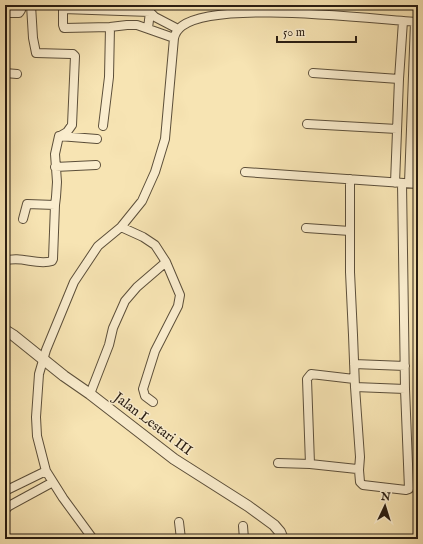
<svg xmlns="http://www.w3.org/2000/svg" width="423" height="544" font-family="'IM FELL English',serif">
	<rect width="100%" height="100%" fill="#f7e4b3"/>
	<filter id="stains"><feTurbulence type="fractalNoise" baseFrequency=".005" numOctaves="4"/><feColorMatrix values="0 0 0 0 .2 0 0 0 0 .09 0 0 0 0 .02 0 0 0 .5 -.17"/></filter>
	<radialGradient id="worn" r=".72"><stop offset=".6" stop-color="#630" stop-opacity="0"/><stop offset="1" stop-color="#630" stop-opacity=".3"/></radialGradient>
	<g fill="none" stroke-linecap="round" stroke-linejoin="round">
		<g stroke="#5c4f3a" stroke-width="10">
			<path id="minor" d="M31 5 33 38 36 53 71 54H73L75 56 72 125 67 132 60 136
				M63 5V25L64 28 110 27 127 25H137L174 38
				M150 5V12L155 17 178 29
				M63 9 150 12 148 28
				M5 13H19L21 10 19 5
				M5 73 17 74
				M313 73 399 79
				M307 124 397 129
				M103 126 109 77 110 27
				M55 167 96 165
				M245 172 418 184
				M350 179V272L353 335 355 387 360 457 359 470
				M395 183 399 79 403 21
				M409 183 415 22
				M23 219 27 204 55 205
				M121 227 143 237 155 245 166 262 180 295 178 306 155 351 143 389 145 396 153 402
				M306 228 350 231
				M5 261C20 255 37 266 52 261L53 259 55 205 56 197 57 182 55 154 59 136 97 139
				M354 364 405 366
				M355 387 405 389
				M90 394 109 345 113 328 125 301 137 287 166 262
				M278 463 310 464 357 469 359 470 360 482 363 485 406 490 409 489 405 389 402 183
				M310 464 307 379 311 374 354 379
				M5 491 46 471
				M5 510 9 506 53 482
				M179 522 181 539
				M243 526 244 539
				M93 539 63 498 46 471 37 436 36 417 39 374 46 350 74 282 98 246 121 227 142 201 155 172 165 139 174 38C175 34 178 29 182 26 218 0 369 19 418 22"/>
		</g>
		<g stroke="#5c4f3a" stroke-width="12">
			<path id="tertiary" d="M5 330 13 335 64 376 90 394 174 459 248 506 274 525 280 532 283 539"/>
		</g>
		<use href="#minor" stroke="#faedce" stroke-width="8"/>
		<use href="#tertiary" stroke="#faedce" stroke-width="10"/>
	</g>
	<g text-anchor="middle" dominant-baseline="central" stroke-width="3" stroke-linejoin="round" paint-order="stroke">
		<g font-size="14" fill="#291d12" stroke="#faedce">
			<text transform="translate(153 424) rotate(37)">Jalan Lestari III</text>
		</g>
	</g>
	<rect width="423" height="544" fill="none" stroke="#f7e4b3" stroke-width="20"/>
	<rect x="6" y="6" width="411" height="532" fill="none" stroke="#291d12" stroke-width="2"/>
	<rect x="10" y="10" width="403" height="524" fill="none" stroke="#291d12"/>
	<g transform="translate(385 506) rotate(4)" stroke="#faedce" stroke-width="3" paint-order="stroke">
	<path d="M0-3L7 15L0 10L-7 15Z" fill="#291d12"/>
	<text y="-6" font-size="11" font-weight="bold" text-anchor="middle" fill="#291d12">N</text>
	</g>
	<path d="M277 36v6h79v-6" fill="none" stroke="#291d12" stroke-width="2"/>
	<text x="283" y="36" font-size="12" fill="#291d12" stroke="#faedce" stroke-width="3" paint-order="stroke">50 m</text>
	<rect width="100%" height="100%" filter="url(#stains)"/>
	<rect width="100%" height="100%" fill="url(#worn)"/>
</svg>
